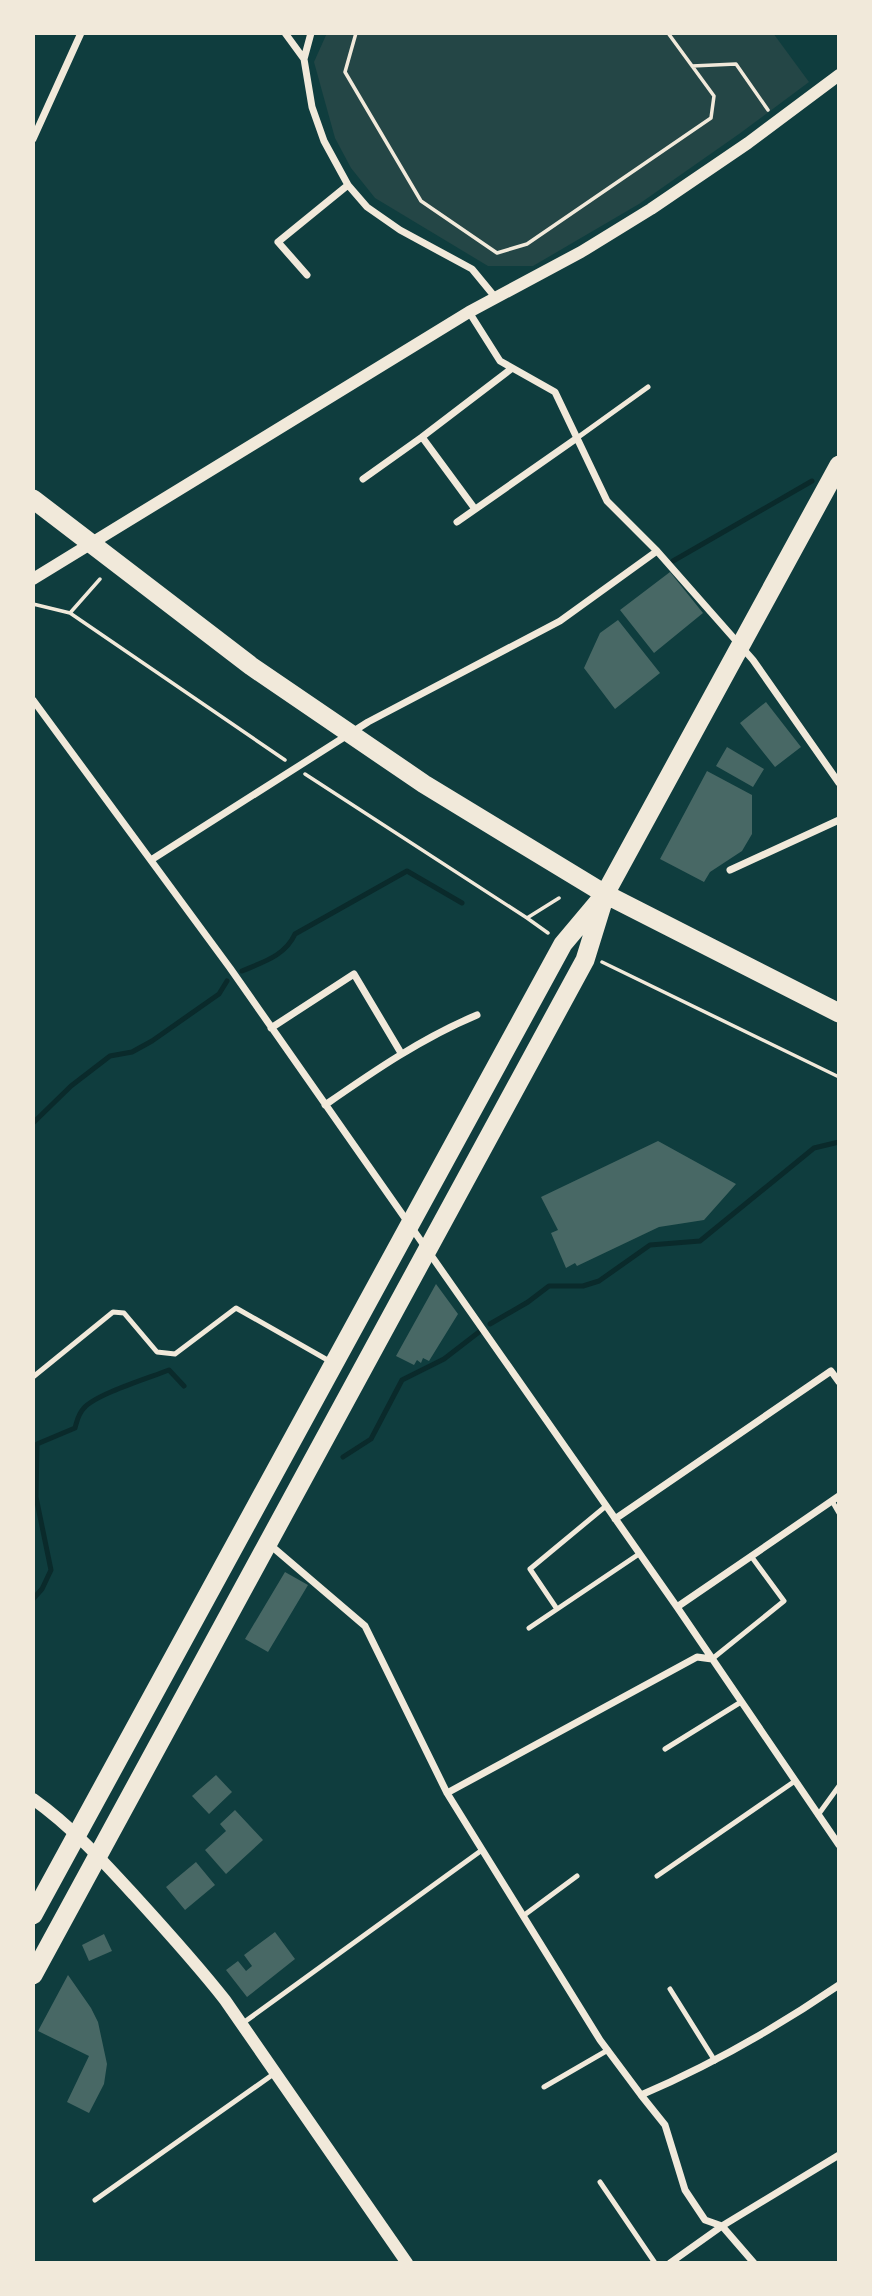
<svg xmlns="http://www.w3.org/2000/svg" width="872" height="2296" font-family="Poppins,sans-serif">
	<rect width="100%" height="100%" fill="#0f3d3e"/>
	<path fill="#244646" d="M327 33H773L809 82 739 134 639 204 533 266H488L375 198 351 168 335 138 314 62Z"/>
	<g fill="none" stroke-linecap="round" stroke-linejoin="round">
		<path stroke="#0a2a2b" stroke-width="5" d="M673 561 812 481
			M242 971C263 962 285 956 295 934L407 871 462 903
			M33 1123 71 1086 110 1056 132 1052 152 1041 219 994 227 981
			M490 1324 528 1302 549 1286H583L599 1281 650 1245 700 1241 814 1148 839 1142
			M343 1457 371 1439 402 1380 444 1359 479 1332
			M33 1599 42 1589 51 1570 36 1497 37 1444 75 1428C77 1421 78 1414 84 1408 96 1394 149 1378 169 1370L184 1386"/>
	</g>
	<path fill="#486865" d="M670 572 703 613 654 653 620 610Z
		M618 620 660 673 615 709 584 668 600 633Z
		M766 702 801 747 775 767 740 723Z
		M727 747 764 769 753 787 716 766Z
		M707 771 752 795V834L742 851 710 872 704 882 660 859Z
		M658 1141 736 1184 704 1220 659 1227 577 1266 575 1263 566 1268 551 1233 558 1230 541 1197Z
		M436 1284 458 1314 429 1361 423 1358 421 1363 417 1360 414 1365 396 1356Z
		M285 1572 308 1585 268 1652 245 1639Z
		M216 1775 232 1792 209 1814 192 1796Z
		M235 1810 263 1840 226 1874 205 1850 226 1831 220 1824Z
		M196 1862 215 1885 185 1910 166 1887Z
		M275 1932 295 1959 247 1997 226 1970 238 1961 246 1971 252 1966 244 1955Z
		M104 1934 112 1951 89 1961 82 1945Z
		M68 1975 91 2008 98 2022 107 2064 104 2084 89 2113 67 2102 89 2056 38 2031Z"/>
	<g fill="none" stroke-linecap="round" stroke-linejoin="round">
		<path stroke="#f1e9da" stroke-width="3.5" d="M356 33 345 72 421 201 497 253 527 244 711 118 714 96 668 33
			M692 66 736 64 768 110
			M33 604 70 613 100 579
			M70 613 285 760
			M305 774 527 918
			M548 933 527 918 559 898
			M602 962 839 1077"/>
		<path stroke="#f1e9da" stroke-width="5" d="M577 438 648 387
			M33 1377 113 1312 124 1313 157 1352 175 1354 236 1308 331 1362
			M832 1501 839 1513
			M557 1609 530 1569 606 1506
			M529 1628 639 1554
			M712 1659 784 1601 751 1556
			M665 1749 741 1702
			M818 1815 839 1786
			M657 1876 795 1781
			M523 1916 577 1876
			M670 1989 715 2061
			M243 2023 482 1850
			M544 2087 608 2050
			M600 2182 655 2263
			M95 2200 275 2073"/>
		<path stroke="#f1e9da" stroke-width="7" d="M285 33 304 59 312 107 324 141 348 185 367 207 400 230 472 269 495 297
			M304 59 311 33
			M33 139 81 33
			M307 275 278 242 348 185
			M469 312 500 361 555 392 607 501 657 551 753 660 839 783
			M422 437 475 509
			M363 479 422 437 511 369
			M457 522 577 438
			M33 700 230 968 677 1607 839 1845
			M151 860 368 722 560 621 657 551
			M730 870 839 820
			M271 1028 354 974 401 1053
			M325 1105C374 1071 422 1038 477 1015
			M615 1519 831 1371 839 1382
			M269 1544 365 1626 447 1793 600 2040 641 2095C711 2065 776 2028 839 1985
			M677 1607 839 1496
			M447 1793 697 1657 712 1659
			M641 2095 665 2125 685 2190 705 2220 722 2226 754 2263
			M670 2263 722 2226 839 2155"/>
		<path stroke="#f1e9da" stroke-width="12" d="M33 579 469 312 581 252 651 209 748 143 839 75
			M33 1799C71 1826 102 1860 134 1895 165 1929 196 1963 225 2000L407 2263"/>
		<path stroke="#f1e9da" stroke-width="19" d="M33 499 251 666 424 784 605 894 839 1013
			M33 1915 563 944 605 894 839 465
			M33 1975 585 960 602 905"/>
	</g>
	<rect width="872" height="2296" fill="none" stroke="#f1e9da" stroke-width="70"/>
</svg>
